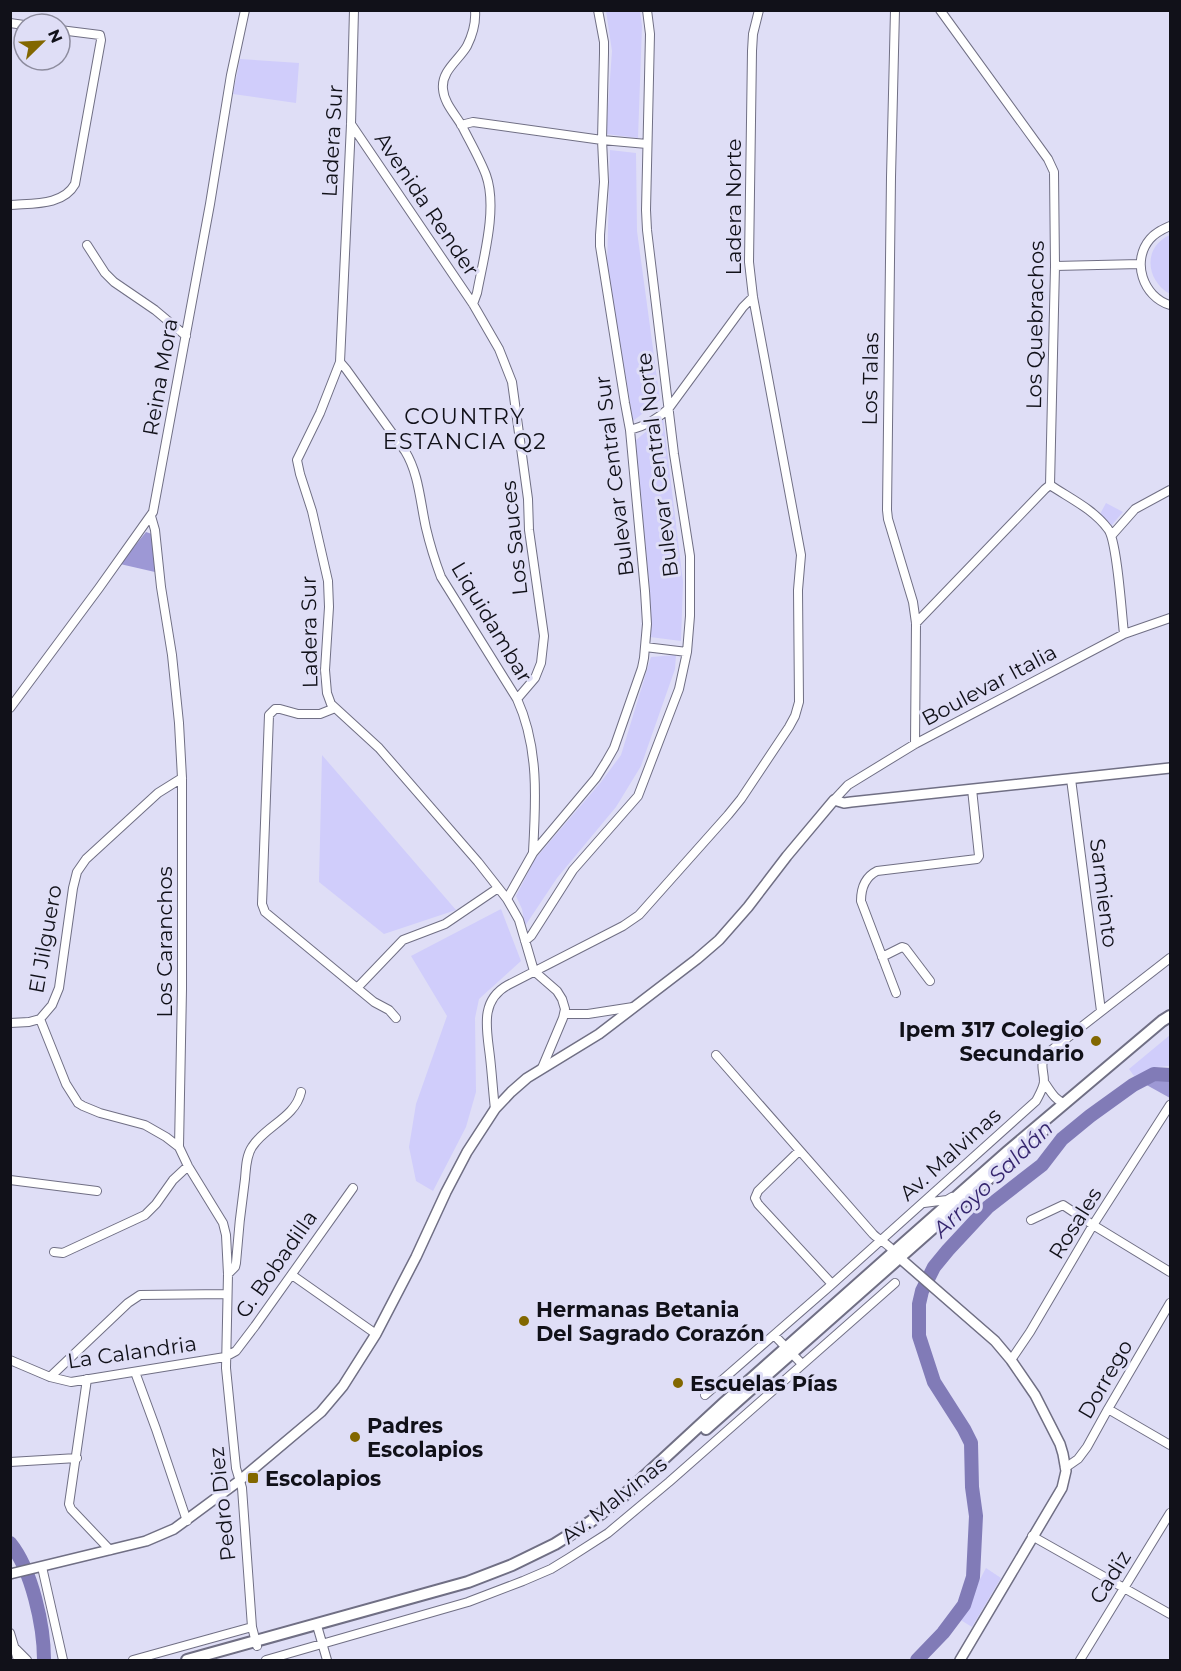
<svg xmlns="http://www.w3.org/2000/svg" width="1181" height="1671" font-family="Montserrat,sans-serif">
	<rect width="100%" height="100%" fill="#dfdef6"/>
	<path fill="#d0cdfb" d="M606 11H640L642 26 638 138 606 134 612 51Z
		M240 59 299 63 296 103 233 94Z
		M610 150 636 153 637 231 660 400 633 421 607 267Z
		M1170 235V294C1146 281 1142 247 1170 235Z
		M663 417 683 582 681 641 650 637V592L635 441Z
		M1106 503 1123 512 1111 526 1100 514Z
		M676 655 675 669 641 766 616 807 557 878 525 926 522 909 516 896 535 859 601 782 621 755 651 657Z
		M322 755 456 910 384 934 319 882Z
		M501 909 521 961 479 999 475 1018 476 1092 466 1127 433 1191 416 1181 409 1147 416 1104 447 1016 411 956Z
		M1170 1035V1066L1157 1067 1134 1076 1129 1069Z
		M986 1568 1001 1578 972 1627 959 1619Z"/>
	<path fill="#9d98d5" d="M146 532 152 534 155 572 120 564Z
		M1170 1068V1098L1134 1078 1158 1069Z"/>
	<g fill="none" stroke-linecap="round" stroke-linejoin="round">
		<path stroke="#817bb7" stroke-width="14" d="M10 1543C32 1570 44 1626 44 1660
			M917 1660 943 1633 964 1605 973 1577 976 1516 972 1487 971 1443 964 1429 934 1382 919 1336V1304L922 1291 934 1267 948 1250 988 1207 1042 1165 1062 1139 1090 1116 1133 1085 1154 1074 1170 1075"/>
		<g stroke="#706f84" stroke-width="10">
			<path id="minor" d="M354 10 351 124 340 362 320 413 297 460 300 474 312 511 328 581 329 607 325 670 327 693 331 704 379 748 478 862 507 899 519 920 534 971 557 991 562 999 565 1009 563 1018 542 1068
				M895 10 891 177 887 510 888 519 913 602 916 623 915 744
				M940 10 1048 159 1054 172 1055 266 1050 485
				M10 23 24 25
				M351 124 473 304 499 349 512 382 528 499 529 530 544 636 541 663 535 678 517 699
				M461 125 473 122 602 140 647 144
				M10 205C32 203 63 206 75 184L101 40 100 35 60 30
				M1170 226C1163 229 1156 232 1150 239 1131 261 1143 297 1170 305
				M87 245 105 273 114 282 155 310 186 336
				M1055 266 1140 264
				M473 304 477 293C483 260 498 208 486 175 480 159 470 142 462 126 455 114 444 103 443 89 441 71 459 60 467 46 472 36 476 22 475 10
				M340 362 346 369 405 451C419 474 420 501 426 528 430 545 435 561 441 577L517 699C539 747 536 800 533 852
				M630 430C645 426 658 419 669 408L743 307 753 297
				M1050 485C1071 499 1093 509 1108 529 1117 540 1122 616 1124 634
				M151 516 155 530 161 587 172 655 179 723 182 778V989L179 1147 188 1166 223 1223 226 1235 228 1274 226 1368 236 1468 242 1488 252 1627 257 1646
				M1112 535 1135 509 1170 490
				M916 623 1045 489 1050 485
				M645 647 687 652
				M10 708 99 588 153 512 210 204 231 75 245 10
				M335 708 320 714H298L280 709H275L269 715 262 904 265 912 374 1002 389 1010 396 1018
				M1071 779 1101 1011
				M834 800 848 785 915 744 1124 634 1170 618
				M507 899 533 853 596 778 606 762 614 748 642 668 644 658 647 624 645 591 630 430 625 403 600 246V235L604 182 602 140 604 53V42L598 10
				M525 941 531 936 573 870 638 796 679 689 687 652 690 616V556L674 454 647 230 646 210 650 34 647 10
				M882 957 902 947 905 948 930 981
				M358 987 403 940 445 924 498 888
				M896 993 861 901C861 888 865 877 877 871L977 859 979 856 972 789
				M564 1014H588L633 1007
				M40 1019 52 1005 59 988 73 888 77 872 86 859 158 793 182 778
				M40 1019 66 1084 78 1103 83 1106 100 1113 145 1125 166 1137 179 1147
				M10 1023 29 1022 40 1019
				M716 1055 873 1234C880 1241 889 1244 894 1252
				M1044 1082C1050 1090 1055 1101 1065 1103
				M495 1109C493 1092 492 1074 490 1057 487 1030 479 1001 508 985L623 926 639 915 728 815 741 799 789 727 795 716 799 702 798 590 801 555 753 297 749 262 752 51 753 34 759 10
				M799 1151 758 1191 755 1198 758 1204 832 1284
				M10 1180 97 1191
				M924 1203 947 1200 952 1197
				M1031 1220 1063 1205 1093 1225 1170 1272
				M54 1252 63 1253 145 1215 156 1204 173 1180 188 1166
				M228 1274 235 1267 236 1263C238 1235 241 1207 245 1179 246 1168 246 1156 252 1147 265 1126 295 1118 301 1092
				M292 1275 376 1334
				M774 1335 802 1364
				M10 1360 50 1377 71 1382 225 1357 236 1351 255 1326 353 1188
				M1011 1360 1030 1332 1093 1225 1170 1105
				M135 1372 156 1429 187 1521
				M50 1377 128 1303 140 1295 227 1294
				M87 1379 69 1504 71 1509 110 1550
				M705 1395 830 1286 1036 1101C1039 1095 1043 1089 1044 1082 1044 1068 1038 1065 1049 1052L1170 958
				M1108 1409 1170 1445
				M10 1462 77 1458
				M1065 1468 1078 1459 1087 1447 1108 1409 1170 1303
				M1032 1536 1170 1614
				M42 1567 63 1660
				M318 1629 327 1660
				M10 1633 18 1660
				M16 1649 27 1660
				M133 1660 252 1627
				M266 1660 468 1602 523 1581 551 1569 569 1558 608 1533 669 1482 895 1283
				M1080 1660 1170 1513"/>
		</g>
		<g stroke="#706f84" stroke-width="12">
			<path id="tertiary" d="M894 1253 995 1341 1011 1360 1035 1395 1060 1444 1063 1454 1066 1471 1062 1488 960 1660
				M10 1574 146 1541 174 1529 239 1481 321 1412 343 1386 376 1334 416 1257 446 1192 467 1152 495 1109 511 1092 527 1078 599 1034 697 959 719 940 748 907 787 856 834 800 844 803 851 802 1170 768"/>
		</g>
		<g stroke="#706f84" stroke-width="14">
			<path id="secondary" d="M706 1429 1045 1129
				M187 1660 468 1582 512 1565 555 1544 590 1522 620 1499 724 1403 904 1243 1007 1152 1162 1021 1170 1016"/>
		</g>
		<use href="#minor" stroke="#fff" stroke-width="8"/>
		<use href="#tertiary" stroke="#fff" stroke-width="9"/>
		<use href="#secondary" stroke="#fff" stroke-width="10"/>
	</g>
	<g fill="#826700" stroke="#dfdef6" stroke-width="2">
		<circle cx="1096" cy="1041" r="6"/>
		<circle cx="524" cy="1321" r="6"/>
		<circle cx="678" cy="1383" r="6"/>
		<circle cx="355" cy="1437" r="6"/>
		<rect x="247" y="1472" width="12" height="12" rx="3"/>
	</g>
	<g text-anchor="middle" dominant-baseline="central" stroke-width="6" stroke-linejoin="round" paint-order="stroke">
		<g font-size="21" fill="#111119" stroke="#dfdef6">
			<text transform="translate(332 141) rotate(-87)">Ladera Sur</text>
			<text transform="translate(427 204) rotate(56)">Avenida Render</text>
			<text transform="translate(733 207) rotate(-90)">Ladera Norte</text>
			<text transform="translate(1035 325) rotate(-89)">Los Quebrachos</text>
			<text transform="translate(160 377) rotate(-80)">Reina Mora</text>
			<text transform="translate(870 379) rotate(-89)">Los Talas</text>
			<text transform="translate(657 465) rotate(-97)">Bulevar Central Norte</text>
			<text transform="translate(614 476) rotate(-97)">Bulevar Central Sur</text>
			<text transform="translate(514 538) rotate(-96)">Los Sauces</text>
			<text transform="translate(492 622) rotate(59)">Liquidambar</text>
			<text transform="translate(309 632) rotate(-91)">Ladera Sur</text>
			<text transform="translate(989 685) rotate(-28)">Boulevar Italia</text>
			<text transform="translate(1104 893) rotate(83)">Sarmiento</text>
			<text transform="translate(45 939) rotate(-80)">El Jilguero</text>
			<text transform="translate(164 942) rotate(-90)">Los Caranchos</text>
			<text transform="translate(950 1154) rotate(-42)">Av. Malvinas</text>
			<text transform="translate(1075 1223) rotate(-58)">Rosales</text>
			<text transform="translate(276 1264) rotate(-55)">G. Bobadilla</text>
			<text transform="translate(132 1352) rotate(-8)">La Calandria</text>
			<text transform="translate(1105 1379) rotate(-60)">Dorrego</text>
			<text transform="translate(614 1500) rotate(-38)">Av. Malvinas</text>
			<text transform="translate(222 1504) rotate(-96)">Pedro Diez</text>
			<text transform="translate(1110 1577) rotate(-58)">Cadiz</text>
		</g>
		<g font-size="21" font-weight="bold" fill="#111119" stroke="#dfdef6" text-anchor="start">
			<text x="1084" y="1029" text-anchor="end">Ipem 317 Colegio<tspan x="1084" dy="24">Secundario</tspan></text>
			<text x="536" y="1309">Hermanas Betania<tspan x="536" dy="24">Del Sagrado Corazón</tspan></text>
			<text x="690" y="1383">Escuelas Pías</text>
			<text x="367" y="1425">Padres<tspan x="367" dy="24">Escolapios</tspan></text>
			<text x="265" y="1478">Escolapios</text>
		</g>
		<g font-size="22" letter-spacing="1.5" fill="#111119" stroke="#dfdef6">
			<text x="465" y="416">COUNTRY<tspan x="465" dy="25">ESTANCIA Q2</tspan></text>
		</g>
		<g font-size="22" font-style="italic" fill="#35256e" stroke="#dfdef6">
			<text transform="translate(993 1179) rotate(-44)">Arroyo Saldán</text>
		</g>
	</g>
	<rect width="1181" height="1671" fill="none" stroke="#111119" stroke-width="24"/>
	<g transform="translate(42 42) rotate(66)"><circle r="28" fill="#dfdef6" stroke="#8d8c9e" stroke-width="1.5"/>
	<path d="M0-4.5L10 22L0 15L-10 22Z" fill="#826700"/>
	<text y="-9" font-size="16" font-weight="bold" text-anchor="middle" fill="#111119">N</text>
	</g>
</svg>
